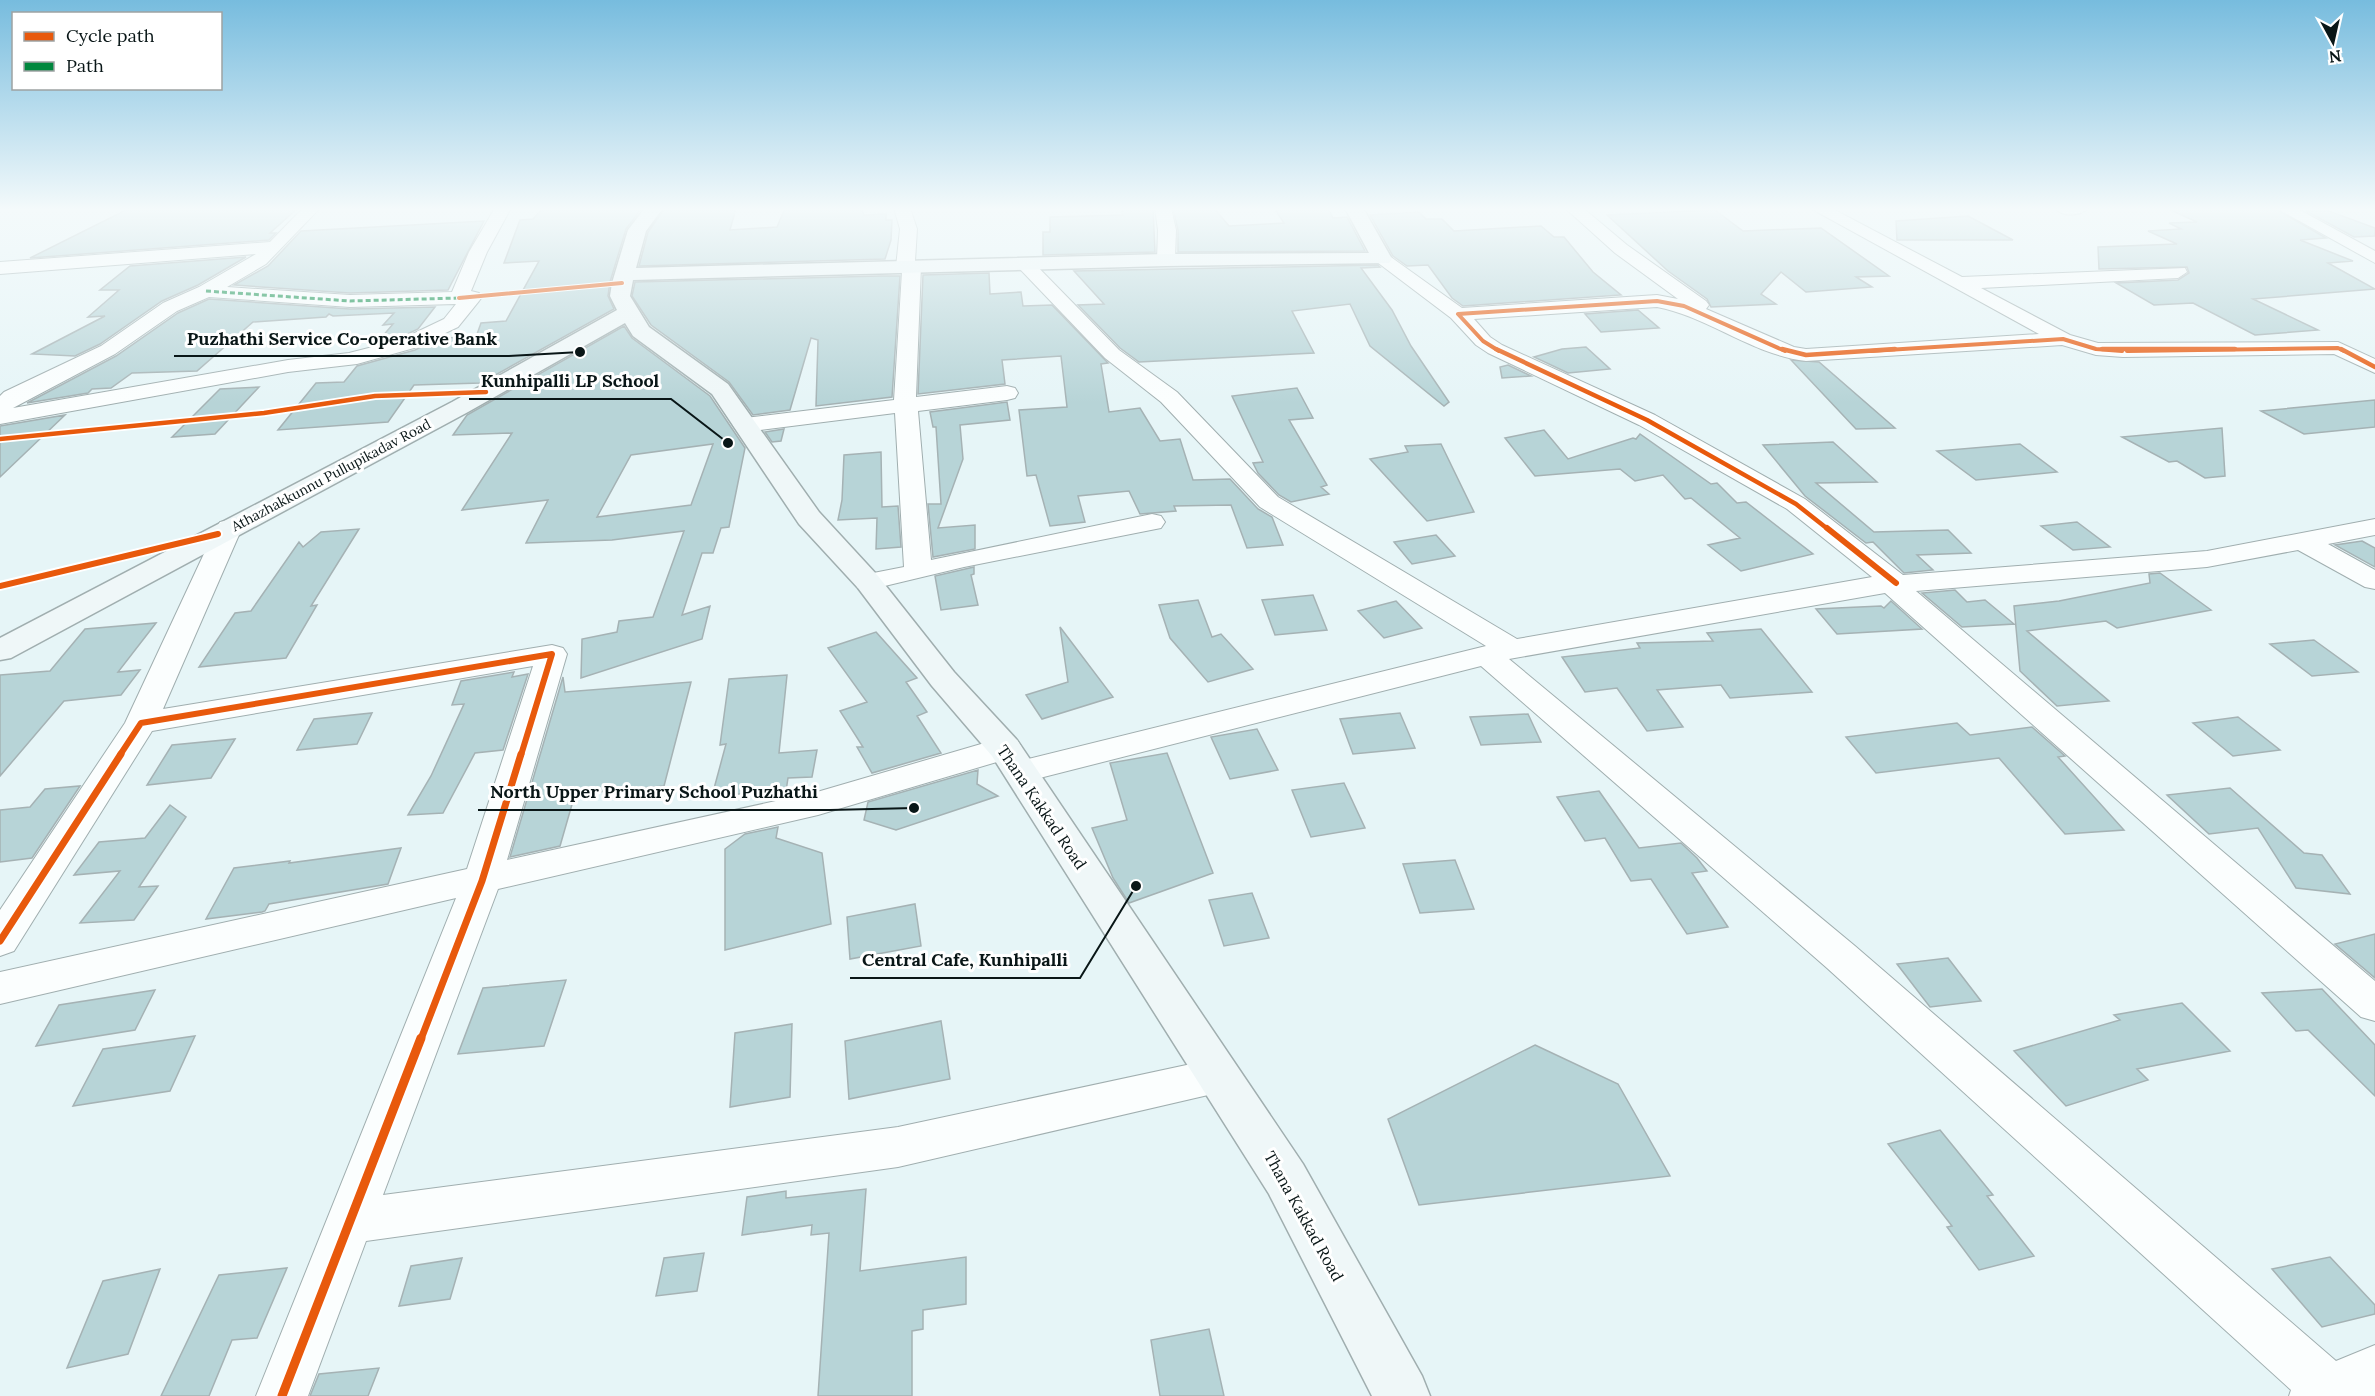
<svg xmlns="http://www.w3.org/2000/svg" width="2375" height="1396" font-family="Lora,serif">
	<rect width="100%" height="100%" fill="#e6f5f7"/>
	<path fill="#b7d4d7" stroke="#a5b2b4" stroke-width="1.5" fill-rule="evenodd" d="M298 208 270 233H276L269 240 30 258 128 209Z
		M543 208H642L626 229 610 282 608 296 614 309 481 383 414 385 388 422 278 430 316 383 344 382 357 366 415 350 439 338 476 337 481 323 506 321 539 261 504 263 520 220 533 219Z
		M665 208H736L730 230 777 227 785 208H861L864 215 886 214V220H892L891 240 885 259 639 266 648 232Z
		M1144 208H1153L1155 252 1043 255V232H1050V217L1123 215 1121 209Z
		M1173 208H1214L1229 226 1284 223 1274 208 1329 210 1333 218 1347 217 1365 251 1178 252V230Z
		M2166 208H2274L2326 238 2300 240 2353 261 2328 263 2375 289 2253 299 2318 330 2255 335 2193 303 2154 305 2116 283 2178 280 2189 273 2187 267 2099 269 2098 247 2177 244 2148 231 2181 229 2169 223 2197 222Z
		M1715 210 1743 231 1821 228 1889 276 1856 277 1872 287 1806 292 1781 272 1761 294 1776 304 1711 307 1707 299 1668 271 1607 215Z
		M2306 211H2329L2375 228V236L2354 237Z
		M1419 212 1426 219H1442L1454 231 1541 226 1554 237H1564L1593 272 1621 295 1463 306 1452 298 1428 265 1407 266 1393 256 1370 215Z
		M1968 216 2013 240H1897L1896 221Z
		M484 221 448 290 350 293 234 285 268 266 301 231Z
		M246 257 198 285 162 301 100 344 75 356 32 354 105 316 88 317 119 290H100L130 266Z
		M1378 265 1380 267 1361 268 1392 310 1411 346 1449 402 1444 406 1370 346 1350 304 1292 311 1314 353 1139 362 1120 348 1078 305 1104 304 1074 271Z
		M989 273 990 294 1021 292 1023 306 1052 305 1108 363 1101 364 1109 412 1140 408 1160 441 1180 439 1193 480 1230 479 1258 509 1272 517 1283 545 1247 548 1231 505 1174 506 1176 511 1140 514 1129 491 1078 496 1085 522 1050 526 1036 475 1027 476 1019 410 1067 407 1061 356 1002 360 1005 384 918 394 923 275Z
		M880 276H900L892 397 816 406 818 340 811 338 790 410 753 415 729 382 651 325 632 296 635 282Z
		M209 299 350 309 435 307 418 329 399 338 376 344 393 324 383 325 394 313 333 316 329 314 326 317 253 322 197 371 132 373 111 388 92 389 88 393 27 403 116 356 178 313Z
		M1638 310 1659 328 1601 332 1585 314Z
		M624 326 632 338 710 396 745 448 729 527 721 528 713 553H702L682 615 710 606 702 639 581 678 582 639 617 632 619 621 653 617 684 531 612 540 526 543 548 500 462 510 512 433 453 435 467 415ZM713 444 691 505 597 517 631 455Z
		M1586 347 1610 369 1568 373 1534 357 1562 349Z
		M1791 360 1819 362 1895 428 1856 429Z
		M1508 365 1531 376 1502 378 1500 367Z
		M259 387 215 434 172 437 220 389Z
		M1297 388 1313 418 1289 420 1327 485 1321 487 1329 494 1291 502 1279 495 1258 473 1253 463 1263 462 1232 396Z
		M2375 400V427L2304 434 2261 411Z
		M1007 402 1010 420 960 425 963 459 938 528 975 525V549L933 557 928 504H941L936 427H933L930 412Z
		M65 415 0 477V426Z
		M2222 428 2225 476 2205 478 2177 461 2169 462 2122 437Z
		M784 429 781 441 772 442 765 432Z
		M1544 430 1568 459 1633 438 1636 439 1640 434 1711 484 1717 483 1737 503 1746 502 1813 554 1741 571 1708 545 1740 538 1691 498 1685 499 1663 475 1635 481 1620 469 1535 476 1505 438Z
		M1833 442 1877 482 1816 483 1874 532 1948 530 1971 553 1917 555 1933 570 1904 573 1873 542 1866 543 1805 496 1763 445Z
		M1441 444 1474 512 1427 521 1370 459 1408 452 1405 446Z
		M2020 444 2057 472 1976 480 1937 451Z
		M881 452 882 507 898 506 901 547 876 549 877 518 838 520 842 500 844 455Z
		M2077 522 2110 547 2073 550 2041 526Z
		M359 529 311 606 317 605 286 658 199 667 235 613 251 611 299 542 303 547 321 532Z
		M1436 535 1455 556 1412 564 1394 542Z
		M2362 541 2375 548V567L2335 545Z
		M974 567V574L971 575 978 605 941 610 935 576Z
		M2160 573 2211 610 2117 628 2106 621 2027 631 2109 701 2057 706 2020 671 2014 606 2059 601 2150 583 2149 574Z
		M1955 590 1967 602 1985 600 2014 624 1962 627 1922 593Z
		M1313 595 1327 630 1275 635 1262 600Z
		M1198 600 1212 637 1221 634 1253 669 1208 682 1170 638 1159 605Z
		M1396 601 1422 628 1384 638 1358 611Z
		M1891 601 1922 629 1837 634 1816 609 1881 606 1884 608Z
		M156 623 118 672 140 670 121 695 64 701 0 776V675L50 671 85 629Z
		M1060 627 1113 697 1042 719 1026 695 1068 682Z
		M1761 629 1812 692 1730 698 1721 685 1657 690 1683 727 1647 731 1617 688 1585 692 1562 657 1640 648 1637 643 1713 641 1707 633Z
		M876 632 917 678 906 682 927 712 917 716 941 753 872 773 857 747H863L840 711 867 702 828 648Z
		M2314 640 2358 672 2312 676 2270 644Z
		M514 672 512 677 528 674 503 750 475 753 443 813 408 815 431 776 464 704 452 705 461 681Z
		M787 675 779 753 817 750 812 777 788 778 786 791 712 796 726 744 720 745 729 679Z
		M563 677 565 692 691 682 664 786 575 794 560 846 510 857Z
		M372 713 357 744 297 750 314 719Z
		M1400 713 1415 748 1353 754 1340 719Z
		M1528 714 1541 742 1481 745 1470 717Z
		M2238 717 2280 750 2233 756 2193 723Z
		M1957 723 1970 735 2032 727 2065 756 2058 757 2124 830 2065 834 1999 758 1876 773 1846 737Z
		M1257 729 1278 770 1230 779 1211 737Z
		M235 739 211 778 147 785 172 745Z
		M1167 753 1213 873 1129 903 1113 878 1092 828 1127 820 1110 763Z
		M978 770 977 784 998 796 896 830 864 820 868 802Z
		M1344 783 1365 828 1311 837 1292 790Z
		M80 786 32 858 0 862V810L30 807 45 789Z
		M2230 788 2304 853 2322 855 2350 894 2296 888 2258 828 2209 834 2167 795Z
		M1599 791 1639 848 1681 843 1697 858 1707 871 1692 873 1728 927 1687 934 1651 879 1631 881 1605 838 1585 841 1557 797Z
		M170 805 186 817 139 887 158 886 134 920 80 923 120 871 74 875 99 842 145 838Z
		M778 827 776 838 822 853 831 924 725 950V849L745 834Z
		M401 848 388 884 269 904 265 911 262 912 206 919 234 868 290 861 289 863Z
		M1455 860 1474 909 1420 913 1403 864Z
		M1252 893 1269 938 1224 946 1209 900Z
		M915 904 921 946 850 959 847 917Z
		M2375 934V978L2335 944Z
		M1948 958 1981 1001 1930 1007 1897 964Z
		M566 980 544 1046 458 1054 483 988Z
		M2322 989 2375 1045V1096L2308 1030 2296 1031 2262 993Z
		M155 990 135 1030 36 1046 59 1005Z
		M2182 1003 2230 1051 2137 1069 2148 1080 2066 1106 2014 1051 2120 1020 2114 1015Z
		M941 1021 950 1079 849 1099 845 1041Z
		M792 1024 790 1097 730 1107 735 1033Z
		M195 1036 170 1091 73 1106 103 1049Z
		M1535 1045 1618 1084 1670 1176 1419 1205 1388 1119Z
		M1940 1130 1993 1195 1987 1196 2034 1256 1979 1270 1947 1227 1952 1226 1888 1144Z
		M866 1189 860 1271 966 1257V1304L923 1310V1329L912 1331V1396H818L829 1233 811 1235 812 1225 742 1235 747 1197 786 1191V1198Z
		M704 1253 697 1291 656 1296 664 1258Z
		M2330 1257 2375 1305V1314L2322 1327 2272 1269Z
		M462 1258 450 1299 399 1306 411 1266Z
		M287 1268 257 1338 232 1340 209 1396H161L219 1275Z
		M160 1269 128 1354 67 1368 103 1281Z
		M1209 1329 1224 1396H1160L1151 1340Z
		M379 1368 368 1396H310L319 1374Z"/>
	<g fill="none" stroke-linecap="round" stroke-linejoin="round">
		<g stroke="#a0aeaf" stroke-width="2">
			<path id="street" d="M303 208H320L266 264 227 287 350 295 452 292 469 252 495 208H511L487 252 471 291 479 293 482 297 479 301 458 327 414 348 357 364 288 372 0 424V396L4 392 101 346 163 303 199 287 256 254 0 274V262L270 242ZM209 297 350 307 456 304 444 319 400 340 349 353 288 360 13 408 115 354 177 311Z
				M894 208H910L917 229 915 261 921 266 916 397 1007 386 1015 388 1018 393 1015 398 1007 400 918 411 931 560 1152 514 1161 516 1165 522 1161 528 964 567 868 590 858 588 854 582 858 576 904 567 895 413 745 432 737 430 733 425 737 420 745 418 894 400 902 272 896 267 900 229Z
				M1155 208H1171L1176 230 1175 260 1172 264H1160L1157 260 1158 230Z
				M1565 208H1583L1627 245 1706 301 1709 305 1706 309 1794 347 1806 349 2039 334 1810 208H1831L1962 277 2185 268 2187 272 2178 278 1981 288 2070 335 2098 343 2338 342 2375 359V373L2334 354 2123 357 2096 355 2062 345 1806 361C1753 355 1709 317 1657 307L1474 319 1490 337 1502 345 1655 415 1805 499 1903 575 2207 551 2375 519V535L2328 544 2375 570V589L2365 587 2298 550 2207 567 1916 591 2375 981V1021L2361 1017 1885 593 1509 659 1855 946 2336 1361 2375 1345V1396H2289L2291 1390 1827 968 1481 666 1020 783 1008 780 1003 772 1008 764 1486 646 1260 507 1161 402 1105 358 1018 267 1015 263 1018 259H1030L1119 350 1177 392 1278 497 1517 639 1872 577 1787 509 1639 425 1488 353 1476 345 1451 318 1373 259 1376 255H1388L1462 308 1657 295 1678 299 1615 253Z
				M2088 208C2081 216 2063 217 2056 209Z
				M2276 208H2296L2375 251V263Z
				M229 520 238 522 242 528 163 709 552 645 563 648 567 654 507 860 817 792 1005 737 1017 740 1022 748 1017 756 818 815 498 889 383 1195 898 1127 1219 1058 1234 1063 1240 1076 1234 1089 898 1167 366 1241 308 1396H256L456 898 0 1004V972L467 869 533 666 152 731 14 951 0 956V910L125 723 216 528 220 522Z"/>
		</g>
		<g stroke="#a0aeaf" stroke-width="3">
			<path id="secondary" d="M645 208H663L646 231 636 268 1166 254 1369 253 1345 208H1363L1392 259 1389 263 1166 266 633 280 630 296 649 327 728 384 819 512 878 576 954 672 1017 740 1303 1164 1422 1376 1430 1396H1372L1269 1194 992 756 932 686 858 588 799 524 712 394 633 336 625 323 468 412 11 658 0 660V638L452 402 617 310 610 296 612 283 628 230Z"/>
		</g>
		<use href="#street" fill="#fbfefe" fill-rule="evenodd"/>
		<use href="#secondary" fill="#eff7f8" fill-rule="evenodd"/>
		<path stroke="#00873e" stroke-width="3" stroke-dasharray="5 3" stroke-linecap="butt" d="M206 291 350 301 459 298"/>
		<g stroke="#fff" stroke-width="6">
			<path id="cycleway-far4" d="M459 298 622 283
				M1499 351 1483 341 1458 314 1657 301 1684 306 1785 351
				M1871 351 2063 339 2096 349 2122 351
				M2127 351 2338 348 2344 351"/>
		</g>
		<g stroke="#fff" stroke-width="8">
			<path id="cycleway-far3" d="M1496 349 1647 420 1796 504 1829 530
				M1782 349 1806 355 1895 349
				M2102 349H2235
				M2341 349 2375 367
				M0 439 264 413 375 396 486 392"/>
		</g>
		<g stroke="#fff" stroke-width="10">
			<path id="cycleway-far2" d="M1827 528 1896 583
				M0 586 218 534
				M120 755 141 723 552 654 521 755"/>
		</g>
		<g stroke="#fff" stroke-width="10">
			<path id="cycleway-far1" d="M0 941 121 754
				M421 1039 482 881 521 754"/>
		</g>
		<g stroke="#fff" stroke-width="13">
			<path id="cycleway" d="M282 1396 421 1038"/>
		</g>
		<use href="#cycleway-far4" stroke="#e8590c" stroke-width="4"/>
		<use href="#cycleway-far3" stroke="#e8590c" stroke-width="4.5"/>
		<use href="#cycleway-far2" stroke="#e8590c" stroke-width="6"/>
		<use href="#cycleway-far1" stroke="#e8590c" stroke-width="7"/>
		<use href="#cycleway" stroke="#e8590c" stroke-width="9"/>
	</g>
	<linearGradient id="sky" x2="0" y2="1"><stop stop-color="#77bcde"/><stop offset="0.52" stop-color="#f4fafb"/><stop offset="1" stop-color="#f4fafb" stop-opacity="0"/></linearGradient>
	<rect width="2375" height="403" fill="url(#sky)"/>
	<g text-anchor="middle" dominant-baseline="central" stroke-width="6" stroke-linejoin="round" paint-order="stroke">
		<g font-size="14" fill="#091617" stroke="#fff">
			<text transform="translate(331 475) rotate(-28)">Athazhakkunnu Pullupikadav Road</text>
		</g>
		<g font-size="16" fill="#091617" stroke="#fff">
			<text transform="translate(1042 807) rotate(56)">Thana Kakkad Road</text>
			<text transform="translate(1304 1216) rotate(61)">Thana Kakkad Road</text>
		</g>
	</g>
	<path fill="none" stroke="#091617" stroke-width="2" d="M580 352L509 356H174M728 443L671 399H469M914 808L830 810H478M1136 886L1080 978H850"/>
	<g fill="#091617" stroke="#fff" stroke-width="2">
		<circle cx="580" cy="352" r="6"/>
		<circle cx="728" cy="443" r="6"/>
		<circle cx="914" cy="808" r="6"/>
		<circle cx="1136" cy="886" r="6"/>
	</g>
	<g font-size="18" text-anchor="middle" font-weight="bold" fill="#091617" stroke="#fff" stroke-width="6" stroke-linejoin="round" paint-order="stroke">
		<text x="342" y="345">Puzhathi Service Co-operative Bank</text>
		<text x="570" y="387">Kunhipalli LP School</text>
		<text x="654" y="798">North Upper Primary School Puzhathi</text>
		<text x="965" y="966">Central Cafe, Kunhipalli</text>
	</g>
	<rect x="12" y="12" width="210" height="78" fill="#ffffff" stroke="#9da2a2" stroke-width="1.5"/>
	<rect x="24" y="32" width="30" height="9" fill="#e8590c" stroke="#9da2a2" stroke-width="1.5"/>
	<text x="66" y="42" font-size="18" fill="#091617">Cycle path</text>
	<rect x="24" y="62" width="30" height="9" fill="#00873e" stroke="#9da2a2" stroke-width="1.5"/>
	<text x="66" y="72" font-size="18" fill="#091617">Path</text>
	<g transform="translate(2333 42) rotate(172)" stroke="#ffffff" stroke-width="4.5" paint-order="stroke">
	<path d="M0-4.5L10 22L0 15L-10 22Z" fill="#091617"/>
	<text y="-9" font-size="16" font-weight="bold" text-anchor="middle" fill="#091617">N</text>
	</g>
</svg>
